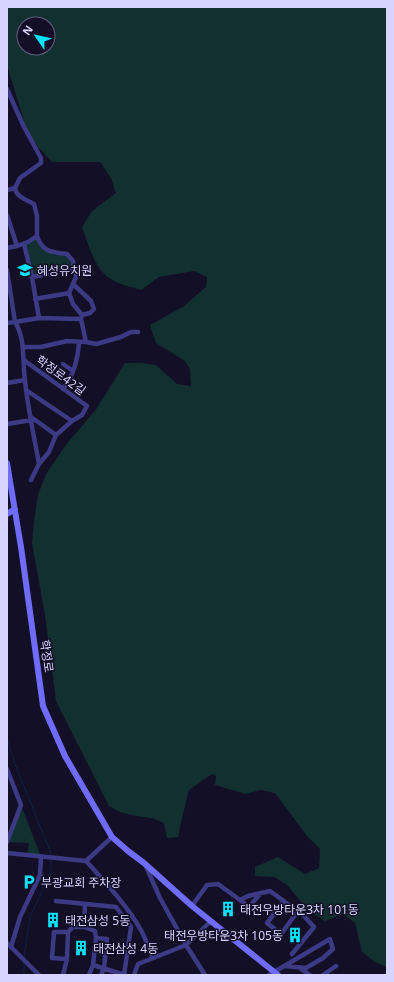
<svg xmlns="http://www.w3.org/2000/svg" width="394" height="982" font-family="'Noto Sans','Noto Sans KR',sans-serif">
	<rect width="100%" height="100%" fill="#130f26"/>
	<path fill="#12302f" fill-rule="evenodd" d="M7 7H387V967L375 962 362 952 355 923 343 914 325 921 308 910 287 885 274 877 255 876V867L278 857 305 874 319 868 320 849 307 836 275 793 261 790 246 794 215 785 216 776 212 774 189 790 182 818 178 837 167 838 164 823 152 818 136 816 120 812 109 806 56 701 45 615 32 543 34 521 38 495 46 474 65 446 97 408 125 363H142L156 365 177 384 191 386 190 369 185 361 156 343 150 325 184 306 206 287 207 277 194 271 159 277 141 290C132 287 120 285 111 279 95 270 88 244 82 227L92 211 116 193 111 178 100 162H52L38 147 27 131 7 65ZM24 24H48V48H24Z
		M37 237 43 247 67 254 73 268 33 276 26 245Z
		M21 805 41 857 27 856 29 843 7 842Z"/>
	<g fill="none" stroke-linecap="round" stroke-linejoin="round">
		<path stroke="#0c2248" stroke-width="1" d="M7 739 15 764 50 851 51 856
			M24 957 30 917 51 872V859
			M24 962V975"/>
		<path stroke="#3d3a85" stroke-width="4.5" d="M7 89 24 127 41 158V163L20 178 15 188 7 190
			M15 188C16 197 27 200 34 204L37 216V236L28 242 17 246
			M7 215 17 246 7 248
			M37 236C43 253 52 252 67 254L73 261 74 269
			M7 270 15 322 39 318 32 277 24 244
			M32 277 74 269 76 273V277L69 293
			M73 284 91 301 94 309 90 313 82 315
			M35 299 69 293 73 304 82 315 81 319 39 318
			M7 323 15 322C26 340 22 360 25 381 28 409 34 436 39 464
			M86 342 96 344 121 337 131 332H138
			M23 347H41L67 341 86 342 81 319
			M25 361 87 406 82 415 72 421 56 435 49 452 39 464 31 480
			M63 364 73 371
			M7 383 25 380
			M63 389C74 375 78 359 79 342
			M26 390 72 421
			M31 417 56 435
			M7 424 32 420
			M7 769 21 805 7 842
			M7 853 86 861 112 837
			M86 861C106 883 127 905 142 932 146 940 149 949 153 958
			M145 864 160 898 186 945 205 975
			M240 900 249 907 261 893
			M56 901 116 907 131 927 124 975
			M284 901 267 923 281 934 298 911
			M192 906 207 885 218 884 240 900 248 896 270 891 303 915 314 927 292 954
			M84 927 85 904
			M68 932 73 927H84L95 931 96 938
			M7 943 39 975
			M11 947 20 917 40 875 41 857
			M93 965 125 975
			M301 969 310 975
			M63 975 67 959 68 932H54L52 958 67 959
			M89 975 93 965 96 938 107 939 104 968 101 975
			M134 975 138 964 186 945 211 921
			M269 975 330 939 333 949 323 958 306 968 285 966
			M323 975 336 966"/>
		<path stroke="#6f6bff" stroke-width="6" d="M7 463 21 547 43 706 65 756 112 837 128 851 144 863 192 906 278 975
			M7 514 15 509"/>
	</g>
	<defs>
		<g id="school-bare" transform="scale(1.2)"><path d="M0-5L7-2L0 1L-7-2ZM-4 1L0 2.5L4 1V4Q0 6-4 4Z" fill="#00e5ff" stroke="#130f26" stroke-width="2.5" paint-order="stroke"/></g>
		<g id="parking-bare" transform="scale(1.2)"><path d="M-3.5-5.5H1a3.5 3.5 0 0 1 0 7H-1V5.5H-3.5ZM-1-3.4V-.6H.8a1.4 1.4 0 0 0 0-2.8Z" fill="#00e5ff" stroke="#130f26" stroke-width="2.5" paint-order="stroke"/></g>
		<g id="building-bare" transform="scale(1.2)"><path d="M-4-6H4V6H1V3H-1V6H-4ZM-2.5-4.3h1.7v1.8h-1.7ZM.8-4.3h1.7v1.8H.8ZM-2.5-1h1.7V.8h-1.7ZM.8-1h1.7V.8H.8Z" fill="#00e5ff" stroke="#130f26" stroke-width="2.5" paint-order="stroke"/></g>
	</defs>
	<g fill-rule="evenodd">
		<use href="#school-bare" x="25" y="270"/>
		<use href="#parking-bare" x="29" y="882"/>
		<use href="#building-bare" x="228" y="909"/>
		<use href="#building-bare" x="53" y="920"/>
		<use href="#building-bare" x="295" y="935"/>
		<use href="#building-bare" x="81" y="948"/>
	</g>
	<g text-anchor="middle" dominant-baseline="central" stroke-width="3" stroke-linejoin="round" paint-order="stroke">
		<g font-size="12" fill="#d9d4ff" stroke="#130f26" text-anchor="start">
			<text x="37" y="270">혜성유치원</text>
			<text x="41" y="882">부광교회 주차장</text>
			<text x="240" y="909">태전우방타운3차 101동</text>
			<text x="65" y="920">태전삼성 5동</text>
			<text x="283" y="935" text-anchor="end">태전우방타운3차 105동</text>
			<text x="93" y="948">태전삼성 4동</text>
		</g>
		<g font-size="12" fill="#d9d4ff" stroke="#130f26">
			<text transform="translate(61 375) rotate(36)">학정로42길</text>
			<text transform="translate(47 656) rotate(82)">학정로</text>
		</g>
	</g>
	<rect width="394" height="982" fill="none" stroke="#d9d4ff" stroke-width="16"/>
	<g transform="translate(36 36) rotate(304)"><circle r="19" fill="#130f26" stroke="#625e7d"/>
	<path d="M0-3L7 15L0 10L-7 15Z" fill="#00e5ff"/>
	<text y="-6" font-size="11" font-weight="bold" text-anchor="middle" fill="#d9d4ff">N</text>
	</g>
</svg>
